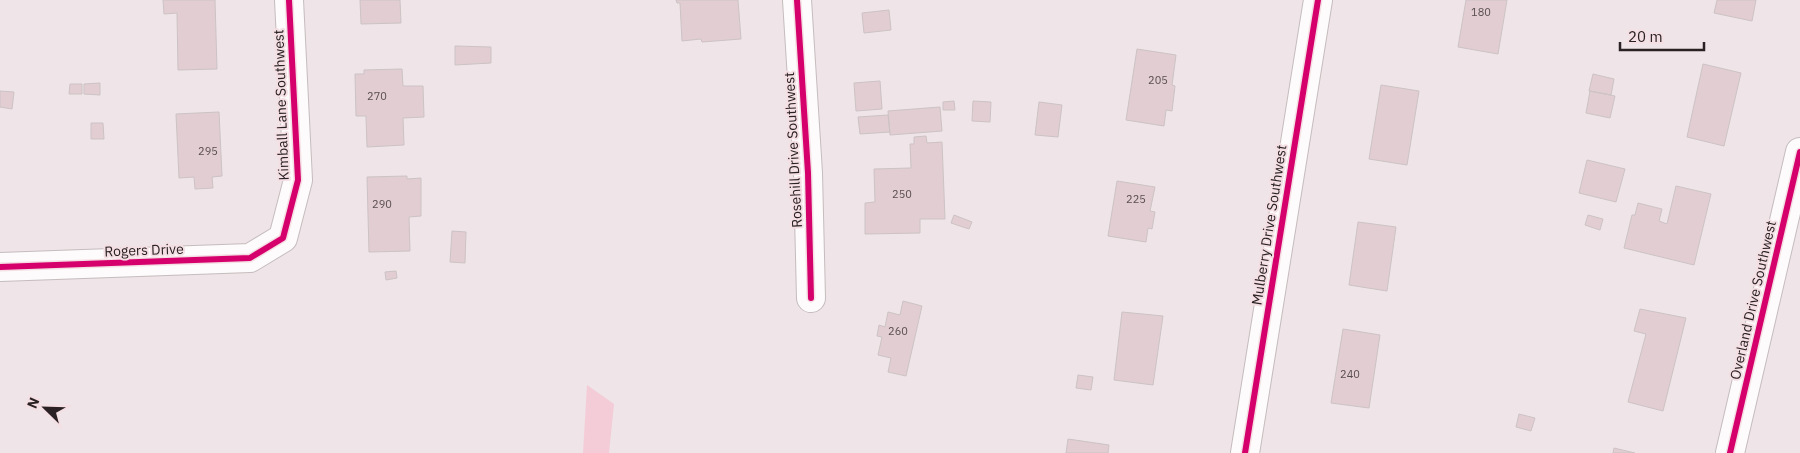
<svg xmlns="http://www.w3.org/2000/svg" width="1800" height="453" font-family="'IBM Plex Sans',sans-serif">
	<rect width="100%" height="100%" fill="#efe4e7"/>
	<path fill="#f3ccd7" d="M587 385 614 404 609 453H583Z"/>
	<path fill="#e1cdd2" stroke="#ccc3c5" d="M163 0H215L217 69 178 70 177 13 164 14Z
		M360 0H400L401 23 361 24Z
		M676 0H738L741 39 702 42 701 39 682 41 680 3H677Z
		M1466 0H1507L1498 54 1458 47Z
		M1717 0H1756L1752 21 1714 13Z
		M889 10 891 30 864 33 862 13Z
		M455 46 491 47V63L455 65Z
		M1137 49 1176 55 1172 85 1175 86 1172 111 1166 110 1164 126 1126 120Z
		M1703 64 1741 73 1724 146 1687 137Z
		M402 69 403 86H423L424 117 403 118 404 145 367 147 366 116H356L355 74H364V70Z
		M1593 74 1614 79 1611 95 1589 91Z
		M880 81 882 109 856 111 854 83Z
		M100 83V95L84 94V84Z
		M70 84H82V94H69Z
		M1381 85 1419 91 1407 165 1369 159Z
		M0 91 14 92 12 109 0 107Z
		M1590 91 1615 96 1610 118 1586 113Z
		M954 101 955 110H943V102Z
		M973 101 991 102 990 122 972 121Z
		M1039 102 1062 105 1058 137 1035 135Z
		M940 107 942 131 890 135 888 111Z
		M219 112 222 176 212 177 213 188 195 189 194 177 179 178 176 114Z
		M888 115 890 132 860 134 858 117Z
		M91 123H103L104 139H91Z
		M926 136 927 143 942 142 945 219H920V233L865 234V203L875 202 874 169 911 168 910 144H914V137Z
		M1587 160 1625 169 1616 202 1579 193Z
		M407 176V179L421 178V216L409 217 410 251 369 252 367 177Z
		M1117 181 1155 187 1150 211 1155 212 1152 229 1148 228 1146 242 1108 236Z
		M1676 186 1711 194 1694 265 1624 248 1632 215H1635L1638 203 1662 209 1659 221 1667 224Z
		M954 215 972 222 969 229 951 223Z
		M1588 215 1603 219 1600 230 1585 225Z
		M1358 222 1396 227 1387 291 1349 285Z
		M452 231 466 232 465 263 450 262Z
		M396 271 397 278 386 280 385 272Z
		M903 301 922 306 906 376 888 372 891 358 878 355 882 337 877 336 879 325 885 327 888 312 900 315Z
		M1640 309 1686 318 1663 411 1628 402 1646 334 1634 331Z
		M1122 312 1163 316 1153 385 1114 380Z
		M1343 329 1380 335 1369 408 1331 403Z
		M1078 375 1093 377 1091 390 1076 388Z
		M1519 414 1535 418 1531 431 1516 427Z
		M1068 439 1109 445 1108 453H1066Z
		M1614 448 1635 453H1613Z"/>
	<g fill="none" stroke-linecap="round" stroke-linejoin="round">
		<g stroke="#c5bcbe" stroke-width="30">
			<path id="minor" d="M797 0 808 173 811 298
				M0 267 250 258 283 238 298 180 289 0
				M1245 453 1318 0
				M1730 453 1800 152"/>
		</g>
		<use href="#minor" stroke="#fdfbfb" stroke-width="28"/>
		<g stroke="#f4dfe4" stroke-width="9">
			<path id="cycleway" d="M797 0 808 173 811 298
				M0 267 250 258 283 238 298 180 289 0
				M1245 453 1318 0
				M1730 453 1800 152"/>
		</g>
		<use href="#cycleway" stroke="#d6006c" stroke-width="6"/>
	</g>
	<g text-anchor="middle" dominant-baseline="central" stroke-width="4" stroke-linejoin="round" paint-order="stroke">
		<g font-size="11" fill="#584d50">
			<text x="1481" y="12">180</text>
			<text x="1158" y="80">205</text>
			<text x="377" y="96">270</text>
			<text x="208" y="151">295</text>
			<text x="902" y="194">250</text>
			<text x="1136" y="199">225</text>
			<text x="382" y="204">290</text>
			<text x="898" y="331">260</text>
			<text x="1350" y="374">240</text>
		</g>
		<g font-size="14" fill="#292123" stroke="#f4dfe4">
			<text transform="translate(281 105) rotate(-92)">Kimball Lane Southwest</text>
			<text transform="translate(793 150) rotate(-93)">Rosehill Drive Southwest</text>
			<text transform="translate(1269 225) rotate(-81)">Mulberry Drive Southwest</text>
			<text transform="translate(144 250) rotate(-2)">Rogers Drive</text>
			<text transform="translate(1753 300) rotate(-77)">Overland Drive Southwest</text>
		</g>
	</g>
	<g transform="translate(45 408) rotate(293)" stroke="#f4dfe4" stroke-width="4" paint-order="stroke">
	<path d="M0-4L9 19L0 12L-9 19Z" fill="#292123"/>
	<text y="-8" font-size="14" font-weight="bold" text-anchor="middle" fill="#292123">N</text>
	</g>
	<path d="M1620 42v8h84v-8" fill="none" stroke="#292123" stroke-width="2.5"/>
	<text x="1628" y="42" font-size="15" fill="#292123" stroke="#f4dfe4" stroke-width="4" paint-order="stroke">20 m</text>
</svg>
